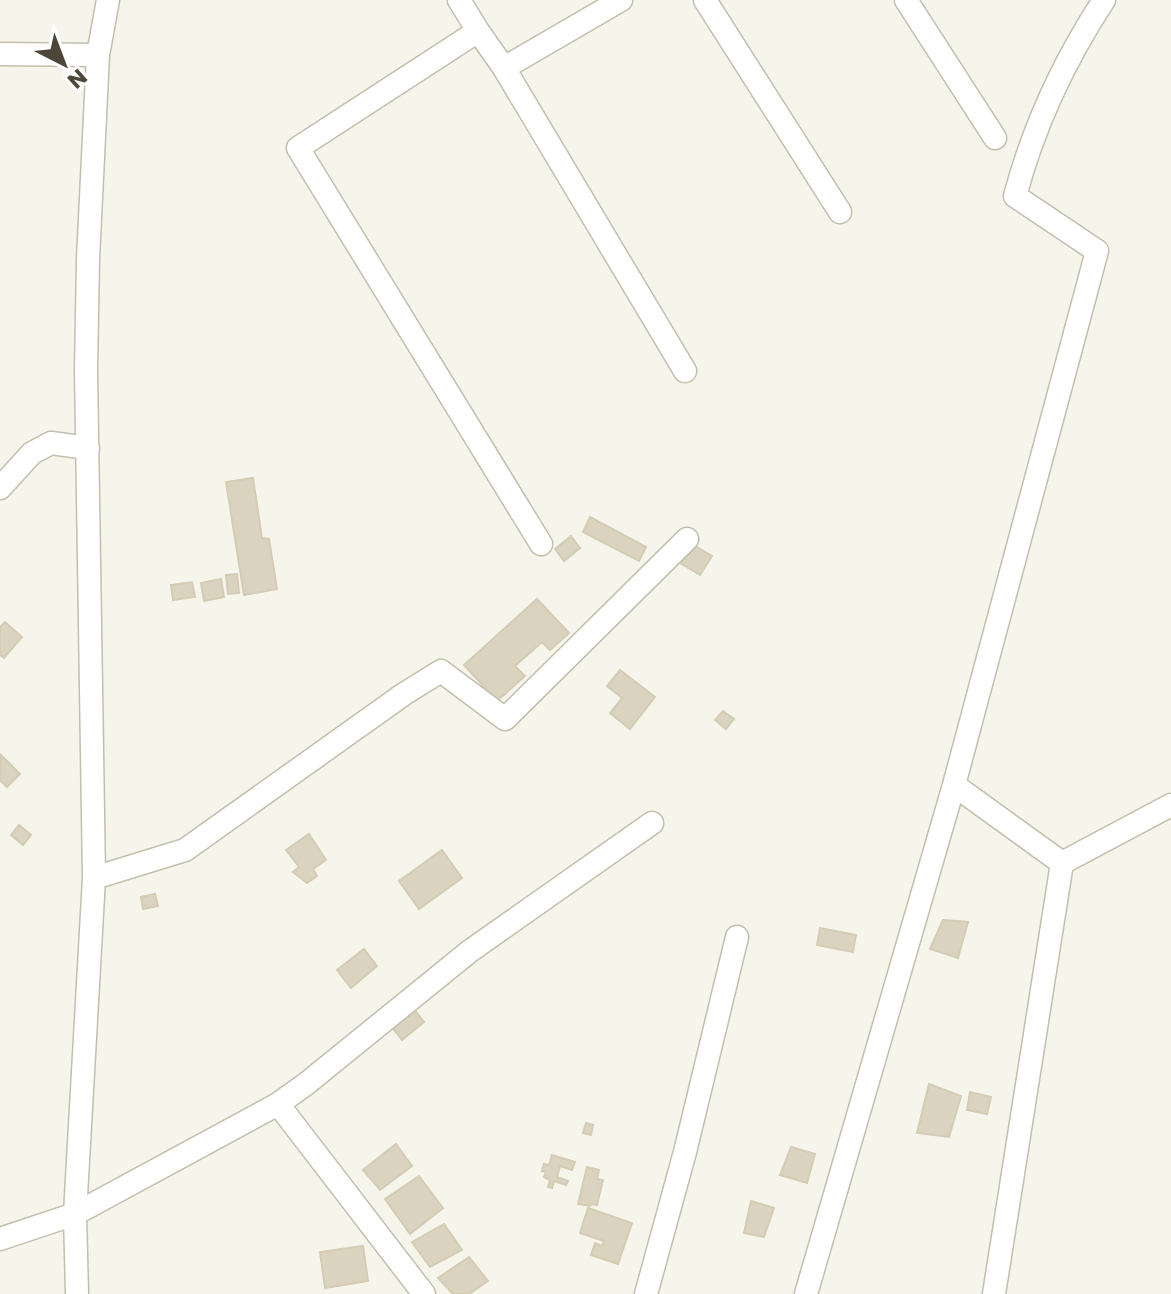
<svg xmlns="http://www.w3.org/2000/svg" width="1171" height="1294" font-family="Poppins,sans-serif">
	<rect width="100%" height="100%" fill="#f6f5eb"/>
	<path fill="#d9d3c0" stroke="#d4ccb3" stroke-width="2" d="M253 478 262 538 269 539 277 589 244 595 226 482Z
		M590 517 646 547 639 561 583 532Z
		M571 536 580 548 564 561 555 549Z
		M692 544 712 556 700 575 680 563Z
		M237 574 239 593 228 594 226 575Z
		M221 579 224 597 204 601 201 583Z
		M192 582 195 597 173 600 171 585Z
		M537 599 569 633 550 650 542 642 515 666 525 676 497 701 464 665Z
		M5 622 22 637 4 658 0 655V627Z
		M620 670 655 697 630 729 610 713 622 698 607 686Z
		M723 711 734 719 726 729 715 720Z
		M1 755 20 774 7 787 0 780Z
		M19 825 31 835 23 845 11 835Z
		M309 834 326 860 313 869 317 876 307 883 293 872 299 867 286 850Z
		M442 850 462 878 419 909 399 881Z
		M155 894 158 906 143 909 141 897Z
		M943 920 968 922 958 958 930 949Z
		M820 928 856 935 853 952 817 945Z
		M364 949 377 966 351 988 337 970Z
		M413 1008 424 1022 402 1040 391 1026Z
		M929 1084 961 1096 949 1137 917 1133Z
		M970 1092 991 1097 987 1114 967 1110Z
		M586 1123 593 1125 591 1135 583 1133Z
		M396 1144 412 1166 380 1190 363 1170Z
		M791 1147 815 1154 807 1183 780 1175Z
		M552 1155 575 1162 572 1170 560 1166 557 1177 568 1181 566 1185 554 1181 552 1188 548 1187 550 1180 544 1177 546 1172 542 1171 544 1164 549 1165Z
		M587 1167 599 1170 597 1179 603 1180 597 1205 591 1204 590 1206 578 1204Z
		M419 1176 443 1208 410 1234 385 1199Z
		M751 1201 774 1208 764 1237 744 1233Z
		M588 1208 632 1223 618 1264 591 1255 595 1243 602 1246 604 1241 580 1233Z
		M444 1224 462 1250 430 1267 412 1242Z
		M363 1246 368 1281 325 1288 320 1252Z
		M469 1257 488 1281 469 1294H453L438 1278Z"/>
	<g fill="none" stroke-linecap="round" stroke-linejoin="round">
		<g stroke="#c3bfad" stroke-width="25">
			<path id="street" d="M459 0 478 31 298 148 541 544
				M705 0 840 212
				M906 0 995 138
				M478 31 504 68 621 0
				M0 54 98 55
				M504 68 685 371
				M0 488 32 453 51 443 88 448
				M954 785 1062 863 1171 805
				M94 878 185 850 404 694 441 671 505 719 687 539
				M278 1104 424 1294
				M0 1239 75 1214 278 1104 306 1084 470 951 652 823
				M77 1294 75 1214 94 878 86 370 88 259 98 55 108 0
				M646 1294 685 1152 737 937
				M806 1294 954 785 1097 251 1015 196C1034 125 1064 61 1104 0
				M994 1294 1062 863"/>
		</g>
		<use href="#street" stroke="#fff" stroke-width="22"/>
	</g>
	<g transform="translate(64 64) rotate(138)" stroke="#ffffff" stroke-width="6" paint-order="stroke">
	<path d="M0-6L14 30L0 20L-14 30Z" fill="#4c4738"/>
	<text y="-12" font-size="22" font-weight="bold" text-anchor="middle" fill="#4c4738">N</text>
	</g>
</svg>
